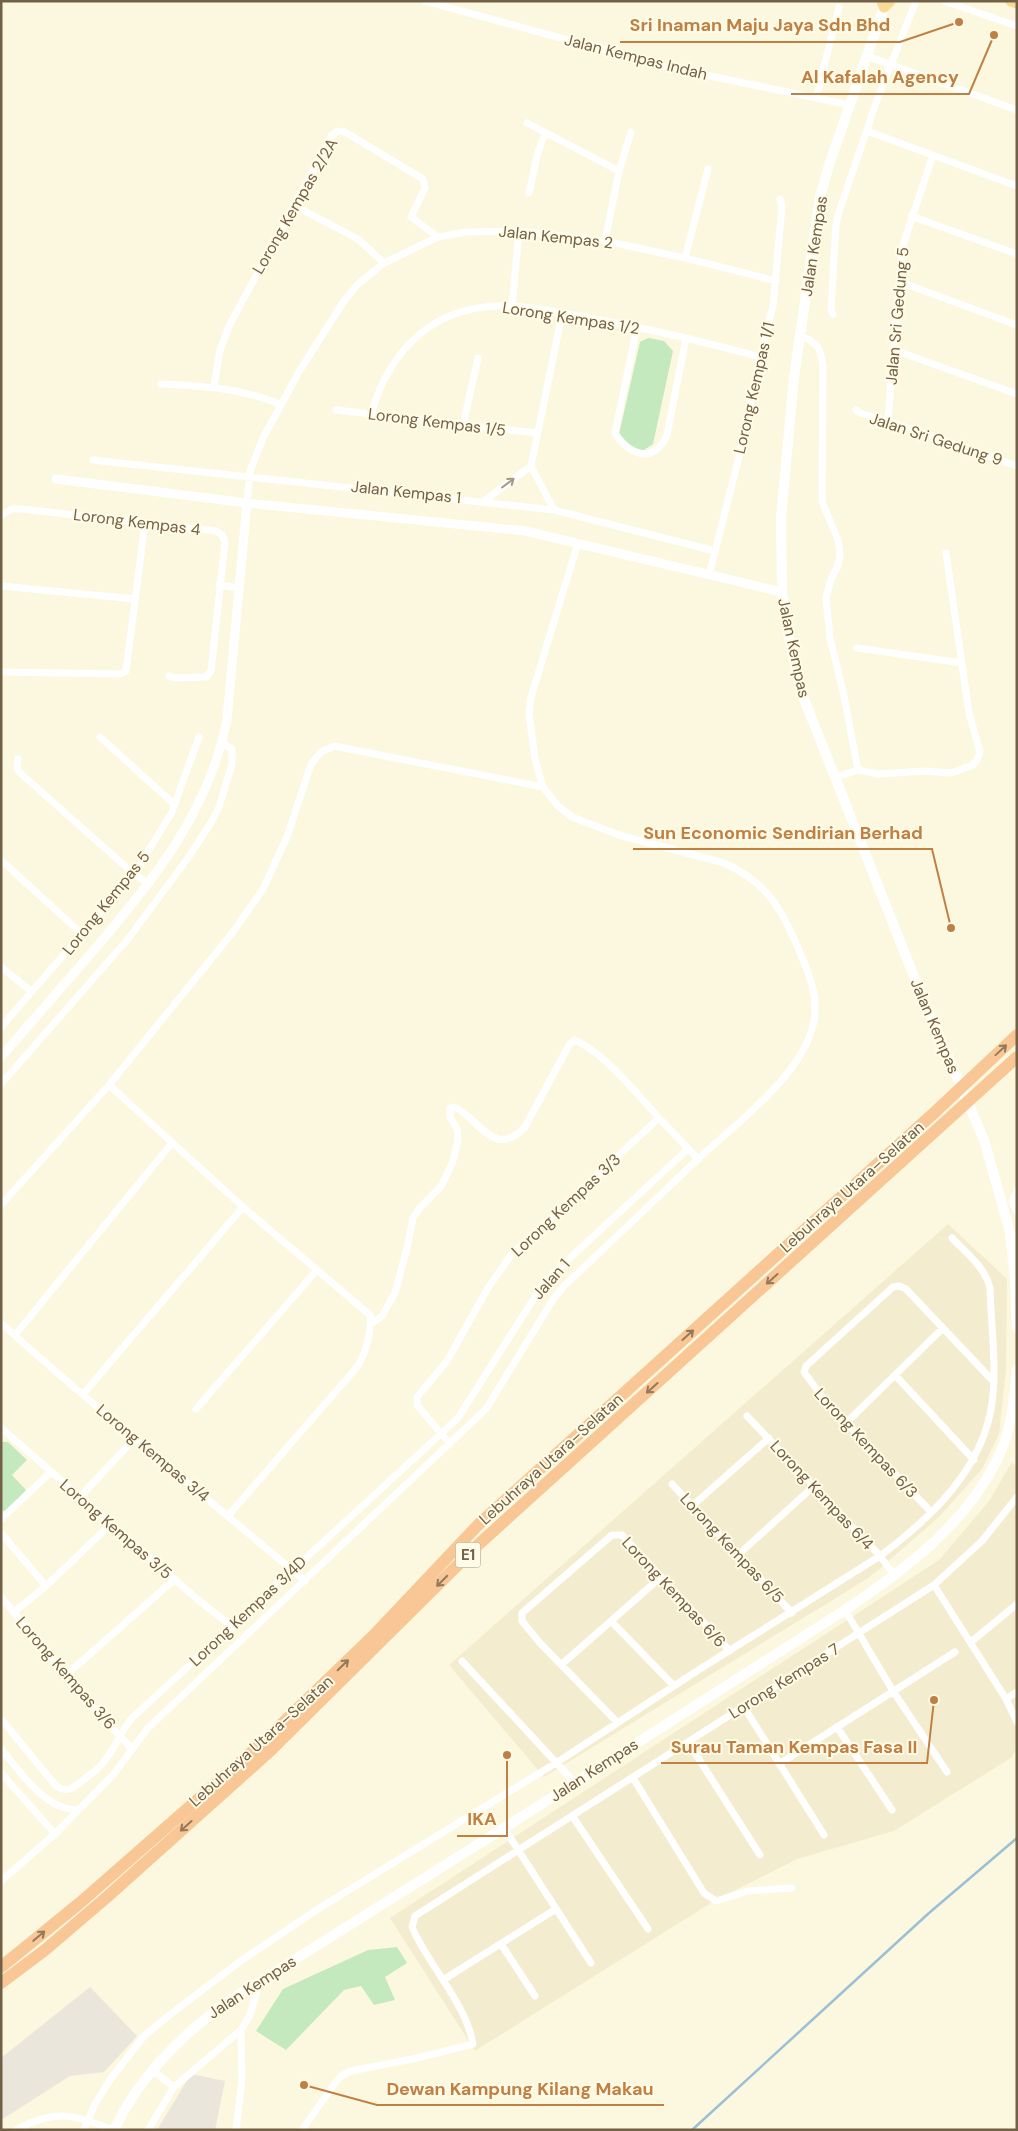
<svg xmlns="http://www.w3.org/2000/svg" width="1018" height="2131" font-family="'DM Sans',sans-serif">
	<rect width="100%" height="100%" fill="#fcf8df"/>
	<path fill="#f4ecce" d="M948 1224 1007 1279 1006 1369 999 1434 982 1469 939 1517 870 1577 544 1777 449 1665Z
		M1011 1463 1017 1465V1748L1011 1758 894 1831 797 1859 714 1901 475 2051 390 1918 939 1560 990 1500Z"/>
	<path fill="#eae6db" d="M90 1987 137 2036 104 2072 70 2076 1 2120V2058Z
		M191 2074 225 2081 215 2130H157Z"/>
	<path fill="#c5e9be" d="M648 338 664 341 673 351 653 444 641 452 626 447 619 434 640 342Z
		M1 1442H8L27 1460 12 1475 26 1490 5 1512 1 1509Z
		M397 1947 407 1963 385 1977 395 2000 374 2005 361 1986 344 1990 286 2050 256 2031 283 1989 368 1950Z"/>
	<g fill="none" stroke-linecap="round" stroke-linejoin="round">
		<path stroke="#9abfd7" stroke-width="2.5" d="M692 2130 929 1913 1017 1838"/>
		<path stroke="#fff" stroke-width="7" d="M425 1 667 67 850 105
			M944 1 1017 26
			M867 56 1017 110
			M816 98 839 7
			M527 123 619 171
			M867 131 1017 186
			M529 193 538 152 545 134
			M293 205 358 239 384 263
			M911 216 1017 254
			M605 241 619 171 631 132
			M685 258 708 169
			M900 282 1017 325
			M512 306 519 231
			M833 314 831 310 836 225 838 215 877 100 916 1
			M637 327 615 433C630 456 654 464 667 435L686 338
			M800 336C819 343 820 347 823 366L822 502 838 540 840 555 838 566 831 579 826 598 830 638 844 696 858 770
			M894 350 1017 394
			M161 384C203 386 241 388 280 404
			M214 386 220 350 229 326 332 135 338 131 345 132 423 179 425 188 411 217 438 237
			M336 410 537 433
			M856 410 860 413 888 421 1017 466
			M371 414C391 346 437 303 511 306 538 307 567 315 594 319 650 329 705 342 760 357
			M888 421 902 248 933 155
			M463 425 478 358
			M93 460 554 510 715 551
			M484 501 531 466
			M247 503 250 471 263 438 300 370 344 301 358 284 384 263 438 237 466 232 519 231 605 241 685 258 776 281
			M554 510 531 466 562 314
			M1 515 12 509H22L216 531 222 535 225 542 211 671 206 677 174 678 169 676
			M709 575 740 453 760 357 773 306 782 206 780 199
			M219 585 239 588
			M1 586 135 599
			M857 648 962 663
			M1 672 120 674 126 671 145 523
			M100 737 175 805
			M18 759 17 768 19 772 134 874 149 884
			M834 778 858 770 879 774 925 771 951 773 973 765 977 760 980 752 969 713 946 553
			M1 860 82 934
			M1 967 32 992
			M1 1027 134 874 171 814 199 737
			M1 1084 128 939 188 858 212 821 219 807 232 764V749L222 743
			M109 1085 243 1207 370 1315C372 1331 366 1353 357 1367L228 1516
			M1017 1191 1012 1202 1017 1211
			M1 1205 109 1085 233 932 263 889 287 837 311 764 321 752 334 746 543 787
			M1 1323C100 1413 204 1495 305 1581
			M371 1324 382 1316 395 1293 407 1248 413 1218 419 1209 442 1185 453 1161 458 1140 457 1129 450 1117V1108L454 1107C478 1116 493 1161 525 1127L569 1045 574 1040C603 1051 638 1095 659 1118
			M15 1335 172 1143
			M895 1375 974 1460
			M83 1394 243 1207
			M196 1409 317 1270
			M747 1416 880 1556 895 1576
			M847 1422 942 1329
			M1 1428 203 1604 232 1626
			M450 1444 417 1405V1397L447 1361 488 1288 511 1255 659 1118 698 1159
			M672 1484 792 1613
			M80 1497 134 1439
			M692 1506 769 1438
			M931 1512 823 1398 804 1372 806 1366 893 1287 899 1286 906 1289 994 1382
			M1 1519 51 1472
			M1 1533 46 1586
			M738 1555 814 1486
			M934 1585 1006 1699 1017 1722
			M1 1597 91 1705 132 1749
			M845 1610 893 1691 947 1772
			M14 1612 46 1586 111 1524
			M612 1622 674 1686
			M971 1642 1017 1604
			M462 1661 574 1782
			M561 1665 661 1577
			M66 1675 174 1580
			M1006 1699 1017 1692
			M744 1707 824 1835
			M1 1719 57 1787C69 1793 75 1787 84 1779 90 1775 97 1770 102 1764 115 1750 120 1732 132 1718L458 1418 545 1281 688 1149
			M617 1722 540 1643 522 1621V1613L612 1535H622L730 1651
			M837 1727 892 1810
			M688 1742 760 1855
			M1 1749C21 1772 44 1810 78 1810
			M779 1764 955 1652
			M1 1773 55 1834
			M633 1778 704 1893 716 1901 748 1891 792 1888
			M573 1817 648 1929
			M504 1828 591 1963
			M1 1881 55 1834 113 1775 148 1728 486 1409 554 1298 565 1285C609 1244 653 1202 697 1160 735 1124 804 1075 814 1021 819 992 806 967 795 941 779 903 762 880 724 863L619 835 572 817 558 806 543 787 535 759 529 713 531 697 578 543
			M501 1944 535 1996
			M443 1980 556 1909
			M152 2070 174 2087
			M16 2130C54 2109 75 2114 113 2130
			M84 2130 95 2104 112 2077 144 2036 172 2013 242 1960 318 1909 556 1763 700 1669 880 1556C931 1518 983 1469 992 1403 997 1366 991 1326 990 1288 985 1267 967 1254 952 1238
			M148 2130 174 2087 241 2030 250 2015 260 1981
			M236 2130 242 2080 241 2030
			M302 2130 335 2083 341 2076 351 2071 417 2058 473 2044C466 2003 428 1965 412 1927L415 1916 934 1585 982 1541 1017 1497"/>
		<path stroke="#fff" stroke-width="9" d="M56 479 247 503 525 531 782 592
			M1 1057C32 1021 63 986 94 950 153 881 210 810 227 719L247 503"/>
		<path stroke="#fff" stroke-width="10" d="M886 1 829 165 820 197 794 377 781 518 782 592 788 633 800 689 921 994 984 1140 1010 1232 1015 1280 1017 1328
			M114 2130C138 2078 179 2038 224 2004L504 1828 845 1610C903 1571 963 1527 996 1462 1011 1434 1014 1402 1017 1370"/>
		<path stroke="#fadb96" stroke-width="11" d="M882 1 884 7 890 1
			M1011 1 1017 3"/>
		<path stroke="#f8c795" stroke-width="12" d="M1 1967 81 1902 260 1745 374 1635 479 1524 934 1113 1017 1035
			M1 1983 45 1950 107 1897 270 1751 479 1544 1017 1057"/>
	</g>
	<defs><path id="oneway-shaft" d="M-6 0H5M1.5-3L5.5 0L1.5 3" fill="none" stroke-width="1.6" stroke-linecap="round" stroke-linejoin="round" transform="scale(1.25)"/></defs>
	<use stroke="#a49887" href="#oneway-shaft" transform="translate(508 483) rotate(-37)"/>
	<g stroke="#947a5a">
		<use href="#oneway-shaft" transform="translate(1001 1050) rotate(-43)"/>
		<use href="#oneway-shaft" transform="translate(772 1279) rotate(138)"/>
		<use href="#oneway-shaft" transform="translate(688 1335) rotate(-42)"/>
		<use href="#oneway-shaft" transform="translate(652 1388) rotate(138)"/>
		<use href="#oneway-shaft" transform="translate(442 1581) rotate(135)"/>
		<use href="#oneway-shaft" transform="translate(343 1665) rotate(-44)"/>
		<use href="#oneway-shaft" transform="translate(186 1826) rotate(138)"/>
		<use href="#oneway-shaft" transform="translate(39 1936) rotate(-40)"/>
	</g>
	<g text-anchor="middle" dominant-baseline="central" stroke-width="4" stroke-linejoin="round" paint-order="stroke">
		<rect fill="#fffbe6" stroke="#9d8f77" stroke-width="1" x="455.5" y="1542.5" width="25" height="25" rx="4"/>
		<g font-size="15" font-weight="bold" fill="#736147">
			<text x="468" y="1555">E1</text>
		</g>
		<g font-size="16" fill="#736147" stroke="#fffbe6">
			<text transform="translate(636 57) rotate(14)">Jalan Kempas Indah</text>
			<text transform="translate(295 206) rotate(-60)">Lorong Kempas 2/2A</text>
			<text transform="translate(556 237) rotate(6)">Jalan Kempas 2</text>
			<text transform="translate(814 246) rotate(-81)">Jalan Kempas</text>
			<text transform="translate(897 316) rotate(-85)">Jalan Sri Gedung 5</text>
			<text transform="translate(571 318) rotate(9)">Lorong Kempas 1/2</text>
			<text transform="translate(754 388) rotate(-77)">Lorong Kempas 1/1</text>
			<text transform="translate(437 422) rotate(7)">Lorong Kempas 1/5</text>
			<text transform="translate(936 439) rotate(18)">Jalan Sri Gedung 9</text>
			<text transform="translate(406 492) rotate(6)">Jalan Kempas 1</text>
			<text transform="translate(137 522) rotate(7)">Lorong Kempas 4</text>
			<text transform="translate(794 648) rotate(78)">Jalan Kempas</text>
			<text transform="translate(106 903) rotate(-51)">Lorong Kempas 5</text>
			<text transform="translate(935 1026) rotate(67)">Jalan Kempas</text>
			<text transform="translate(852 1187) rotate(-42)">Lebuhraya Utara–Selatan</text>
			<text transform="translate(566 1205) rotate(-43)">Lorong Kempas 3/3</text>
			<text transform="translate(551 1279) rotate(-49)">Jalan 1</text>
			<text transform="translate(866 1443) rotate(47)">Lorong Kempas 6/3</text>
			<text transform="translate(153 1453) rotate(40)">Lorong Kempas 3/4</text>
			<text transform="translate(551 1459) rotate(-42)">Lebuhraya Utara–Selatan</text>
			<text transform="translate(822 1495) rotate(47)">Lorong Kempas 6/4</text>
			<text transform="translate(116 1529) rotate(41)">Lorong Kempas 3/5</text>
			<text transform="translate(732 1548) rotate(47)">Lorong Kempas 6/5</text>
			<text transform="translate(674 1592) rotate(47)">Lorong Kempas 6/6</text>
			<text transform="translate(248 1611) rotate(-43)">Lorong Kempas 3/4D</text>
			<text transform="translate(66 1673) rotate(49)">Lorong Kempas 3/6</text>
			<text transform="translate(784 1681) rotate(-32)">Lorong Kempas 7</text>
			<text transform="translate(261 1741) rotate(-42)">Lebuhraya Utara–Selatan</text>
			<text transform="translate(594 1770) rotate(-33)">Jalan Kempas</text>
			<text transform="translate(252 1987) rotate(-33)">Jalan Kempas</text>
		</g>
	</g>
	<path fill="none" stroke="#c08044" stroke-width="2" d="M959 22L900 42H620M994 35L969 94H791M951 928L932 849H633M934 1700L927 1763H661M507 1755L507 1836H457M304 2085L377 2105H664"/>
	<g fill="#c08044" stroke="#fffbe6" stroke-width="2">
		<circle cx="959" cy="22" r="5"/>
		<circle cx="994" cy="35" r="5"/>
		<circle cx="951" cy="928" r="5"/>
		<circle cx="934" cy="1700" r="5"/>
		<circle cx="507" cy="1755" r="5"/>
		<circle cx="304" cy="2085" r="5"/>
	</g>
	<g font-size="18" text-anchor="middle" font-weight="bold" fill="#c08044" stroke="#fffbe6" stroke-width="4" stroke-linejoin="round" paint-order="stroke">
		<text x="760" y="31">Sri Inaman Maju Jaya Sdn Bhd</text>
		<text x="880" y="83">Al Kafalah Agency</text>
		<text x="783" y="839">Sun Economic Sendirian Berhad</text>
		<text x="794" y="1753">Surau Taman Kempas Fasa II</text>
		<text x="482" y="1825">IKA</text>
		<text x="520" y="2095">Dewan Kampung Kilang Makau</text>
	</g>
	<rect width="1018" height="2131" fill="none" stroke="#736147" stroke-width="5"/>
</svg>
